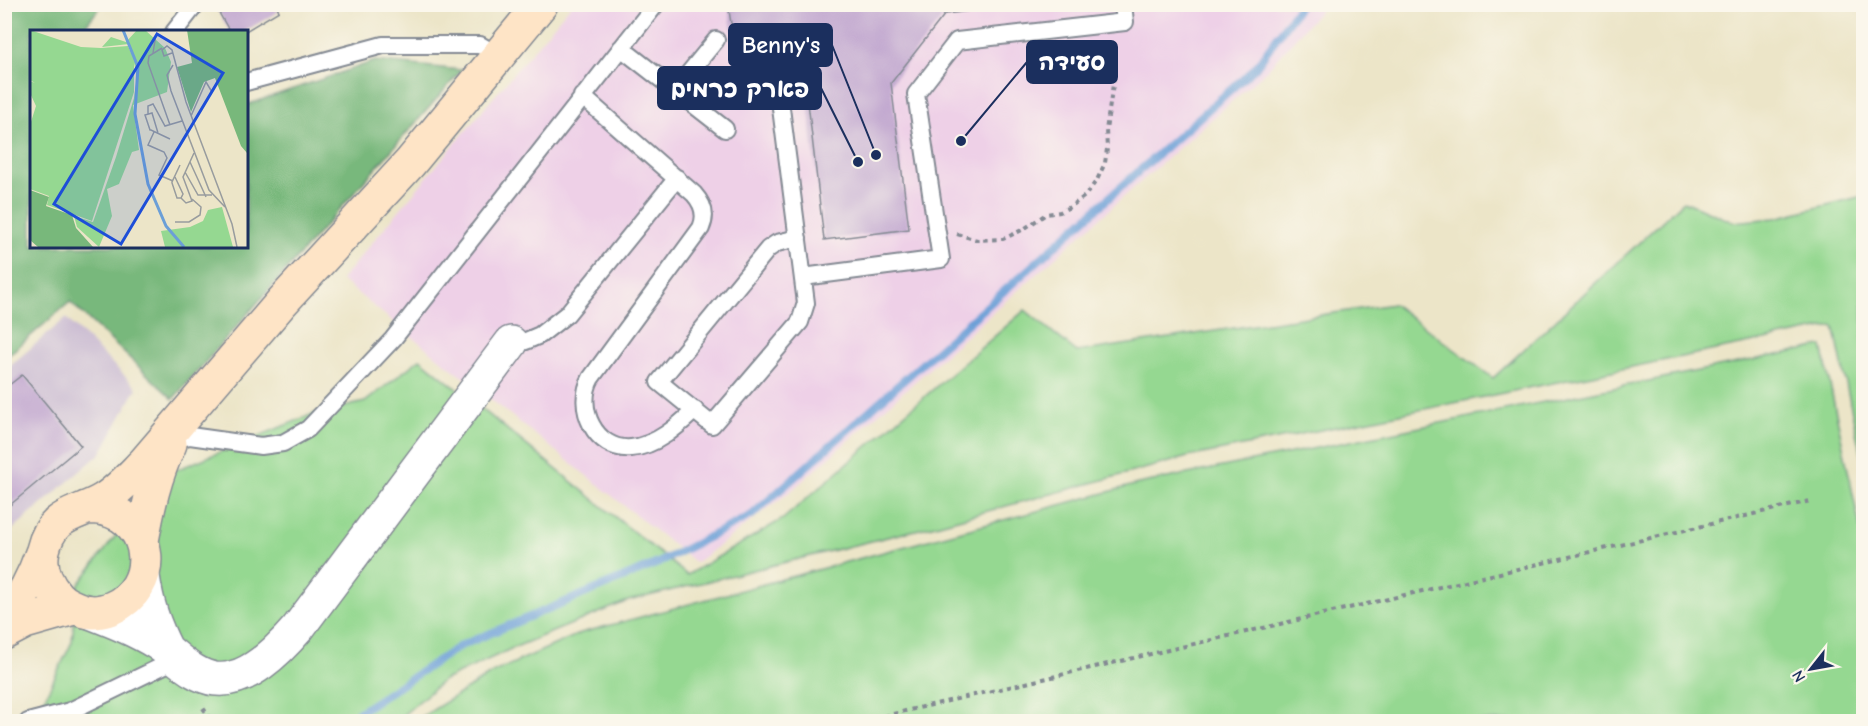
<svg xmlns="http://www.w3.org/2000/svg" width="1868" height="726" font-family="'Comic Neue','Playpen Sans Hebrew',sans-serif">
	<rect width="100%" height="100%" fill="#fbf7ec"/>
	<filter id="ink" filterUnits="userSpaceOnUse"><feTurbulence type="fractalNoise" baseFrequency=".0167" numOctaves="2"/><feDisplacementMap in="SourceGraphic" scale="12" xChannelSelector="R" yChannelSelector="G"/><feConvolveMatrix kernelMatrix="1 2 1 2 8 2 1 2 1" color-interpolation-filters="sRGB"/></filter>
	<filter id="wash" filterUnits="userSpaceOnUse"><feTurbulence type="fractalNoise" baseFrequency=".008" numOctaves="4" result="noise"/><feDisplacementMap in="SourceGraphic" scale="24" xChannelSelector="R" yChannelSelector="G"/><feGaussianBlur stdDeviation="1.35" result="paint"/><feColorMatrix in="noise" values="0 0 0 0 0 0 0 0 0 0 0 0 0 0 0 0 0 1.4 0 .05"/><feComposite in="paint" operator="in"/></filter>
	<g filter="url(#wash)">
		<rect width="100%" height="100%" fill="#ece5c8"/>
		<path fill="#eed0e7" d="M571 5H1325L1266 71 791 491 696 563 341 280Z"/>
		<path fill="#ccbed3" d="M66 318 137 388 101 453 5 536V370Z"/>
		<path fill="#95d891" stroke="#588478" stroke-width="1.5" d="M1863 196V465L1834 326 1188 457 932 526 628 601 513 648 444 680 396 721 33 722 72 642 77 587 161 476 313 414 365 402 420 359 687 575 783 519 1025 310 1077 352 1393 304 1493 378 1684 201 1733 222 1775 218Z
			M1822 346 1863 542V721H415L494 672 581 633 1138 484Z"/>
		<path fill="#78b87b" stroke="#4a746c" stroke-width="1.5" d="M5 4 102 5 81 31 32 32V246H246V105L375 61 462 70 173 399 70 302 5 358Z"/>
		<g fill="none" stroke-linecap="round" stroke-linejoin="round">
			<path stroke="#6b9fd7" stroke-width="8" d="M351 722 358 713 460 646 658 563 752 515 1255 68 1301 4"/>
		</g>
		<g id="blocks">
			<path fill="#bea3ce" d="M214 4H276L279 11 244 32H230Z
				M728 4H1014L1015 6 945 14 891 83 909 229 824 240 807 94 799 96 735 49Z
				M22 375 81 446 4 510V389Z"/>
		</g>
	</g>
	<g filter="url(#ink)">
		<use href="#blocks" fill-opacity="0" stroke="#848a93" stroke-width="1.5"/>
		<g fill="none" stroke-linecap="round" stroke-linejoin="round">
			<g stroke="#848a93" stroke-width="20">
				<path id="service" d="M174 32 196 4
					M621 48 725 129
					M246 82 383 45H480L499 56
					M675 90 716 40
					M582 96 694 194C703 204 707 215 701 228L591 378C575 407 595 451 631 448 656 446 678 426 695 410
					M781 108 806 303 800 322 712 425 659 382 768 249 777 243 798 238
					M803 277 941 259 916 94 957 41 1125 22 1123 4
					M511 343 526 341 540 335 567 314 677 178
					M172 440 190 436 261 446 283 443 308 429 393 339 656 4
					M28 722 70 711 177 659"/>
			</g>
			<g stroke="#848a93" stroke-width="36">
				<path id="minor" d="M143 576C147 605 154 625 167 651
					M90 612C113 621 136 630 157 643 170 651 180 663 194 671 199 674 208 678 215 679 247 683 279 650 298 628L511 343"/>
			</g>
			<g stroke="#848a93" stroke-width="36">
				<path id="secondary" d="M86 508C92 508 98 507 104 509 155 521 159 588 112 608 104 611 93 613 85 611 75 608 64 604 57 596 46 583 39 567 43 550 52 512 76 516 103 500 119 490 131 476 144 463L282 302 410 163 541 4
					M142 541C148 507 155 475 170 444
					M4 623C21 601 33 579 42 553
					M4 633 25 622 74 608"/>
			</g>
			<path stroke="#848a93" stroke-width="4" stroke-dasharray="4.5 4.5" stroke-linecap="butt" d="M957 234 977 240 1003 239 1024 229 1046 214 1060 212 1070 207 1085 196 1097 180 1105 163 1107 149 1106 130 1114 78 1112 66 1104 46
				M203 708 213 722
				M858 722 1810 501"/>
			<use href="#service" stroke="#fff" stroke-width="16"/>
			<use href="#minor" stroke="#fff" stroke-width="33"/>
			<use href="#secondary" stroke="#fee4c6" stroke-width="33"/>
		</g>
	</g>
	<g transform="translate(30 30)">
		<rect width="218" height="218" fill="#ece5c8"/>
		<path d="M0 0 51 17 71 18 98 16 101 23 99 14 72 17 81 7 96 12 107 0H115L135 18 141 32 137 62 103 75 109 120 102 122 89 154 77 159 82 186 69 217 47 197 44 186 63 192 86 127 104 68 107 47 104 33V62L62 191 17 175 19 166 0 159V95L6 76 0 63V51L5 53 0 50ZM192 177 203 217H135L131 201 160 197 173 191 178 180Z" fill="#95d891"/>
		<path d="M157 0H217V123L211 116 185 48 174 52 161 82 147 37 162 33ZM0 160 19 167 16 176 42 185 46 198 63 217H8L0 210Z" fill="#78b87b"/>
		<path fill="none" stroke="#6b9fd7" stroke-width="3" d="M93 0 108 37 105 84 118 154 136 196 154 217"/>
		<path fill="none" stroke="#989c9e" stroke-width="1.5" d="M132 18 119 26 118 33 140 95M123 23 126 4M142 23 134 26 132 20 137 16 142 20 156 72 202 194 207 217M143 35 137 45 141 61 179 160 195 177M118 84V76L123 74 135 96 152 91M161 86 176 52 182 62M124 102 118 115 134 122 137 128 129 145 143 151M128 103 122 83 115 85 120 100H121L140 109M160 132 176 167M155 142 168 165H182M145 147 153 164 151 168H147L142 153V152L150 135M151 168 156 173 162 171 153 147 164 123M145 192H159L170 185 171 177 162 169"/>
		<path fill="#1d4ed8" fill-opacity="0.15" stroke="#1d4ed8" stroke-width="3" d="M127 4 193 43 91 214 24 174Z"/>
		<rect width="218" height="218" fill="none" stroke="#1b2f5e" stroke-width="3"/>
	</g>
	<path fill="none" stroke="#1b2f5e" stroke-width="2" d="M876 155L832 45M961 141L1027 62M858 162L821 88"/>
	<g fill="#1b2f5e" stroke="#fbf7ec" stroke-width="2">
		<circle cx="876" cy="155" r="6"/>
		<circle cx="961" cy="141" r="6"/>
		<circle cx="858" cy="162" r="6"/>
	</g>
	<g fill="#1b2f5e" stroke="#1b2f5e" stroke-width="2">
		<rect x="729" y="24" width="103" height="42" rx="6"/>
		<rect x="1027" y="41" width="90" height="42" rx="6"/>
		<rect x="658" y="67" width="163" height="42" rx="6"/>
	</g>
	<g font-size="24" text-anchor="middle" font-weight="bold" fill="#fff">
		<text x="781" y="53">Benny's</text>
		<text x="1072" y="70">סעידה</text>
		<text x="740" y="97">פארק כרמים</text>
	</g>
	<rect width="1868" height="726" fill="none" stroke="#fbf7ec" stroke-width="24"/>
	<g transform="translate(1811 669) rotate(239)" stroke="#fbf7ec" stroke-width="4.5" paint-order="stroke">
	<path d="M0-4.5L10 22L0 15L-10 22Z" fill="#1b2f5e"/>
	<text y="-9" font-size="16" font-weight="bold" text-anchor="middle" fill="#1b2f5e">N</text>
	</g>
</svg>
